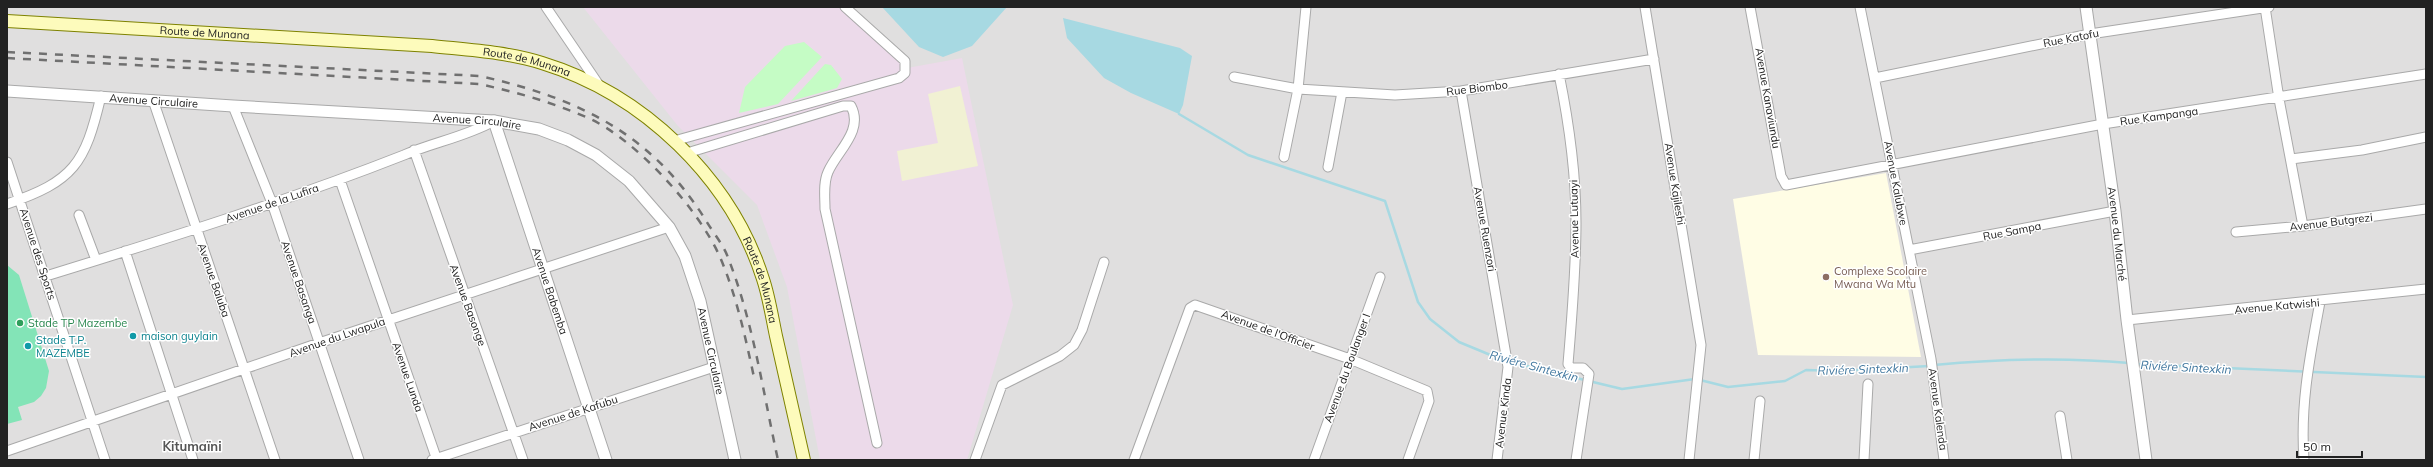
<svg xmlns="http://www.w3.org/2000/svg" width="2433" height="467" font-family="Mulish,sans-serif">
	<rect width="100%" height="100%" fill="#f2eee8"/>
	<path fill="#e0dfdf" d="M7 7H2426V460H7Z"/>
	<path fill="#ecdaea" d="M583 7H851L907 68 962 58 1013 305 967 460H820L787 287 757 205 678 126Z"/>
	<path fill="#fffde5" d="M1886 173 1921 357 1758 355 1733 199Z"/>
	<path fill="#f1f1d3" d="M960 86 978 166 902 181 897 151 938 143 928 94Z"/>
	<path fill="#c5fcc5" d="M804 42 822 57 778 104 739 113 745 87 785 46Z
		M825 64 831 65 842 79 837 88 791 101Z"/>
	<path fill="#83e4b7" d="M7 265 19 275 49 371 46 388 41 396 34 402 18 407 22 420 7 424Z"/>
	<path fill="#a7d9e2" d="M882 7H1007L972 46 943 57 919 47Z
		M1063 18 1180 48 1192 56 1183 105 1179 114 1131 93 1104 78 1067 38Z"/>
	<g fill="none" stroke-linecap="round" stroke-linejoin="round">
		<path stroke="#a7d9e2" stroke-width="2.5" d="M1179 114 1248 155 1385 201 1418 302 1430 319 1459 342 1505 361
			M1510 362 1622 389 1695 379
			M2136 364 2426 377
			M1934 365C1999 359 2064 357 2129 363
			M1700 380 1728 387 1785 381 1806 370 1840 371 1929 366"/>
		<g stroke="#a9a9a9" stroke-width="11">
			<path id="minor" d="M546 7 601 88
				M1306 7 1298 89 1395 95 1461 91 1654 59
				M1645 7 1701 345 1689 460
				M1750 7 1781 176 1786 185 2103 124 2426 74
				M1860 7 1931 359 1944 460
				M2265 7 2279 99 2303 226
				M1559 74C1569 123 1576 173 1576 223 1576 270 1572 317 1568 364L1571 368H1583L1589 374 1576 460
				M1234 77 1298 89 1284 157
				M1875 78 2090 34 2269 7
				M1461 91 1508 367 1497 460
				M153 100 275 460
				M233 106 272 203 359 460
				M674 141 899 78 905 73V61L845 7
				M414 150 523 460
				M687 153 843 106H851C864 131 837 151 828 172 823 183 825 197 825 209L877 443
				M2291 159 2362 150 2426 137
				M7 162 105 460
				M1328 167 1342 92
				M340 180 437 460
				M7 204C74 181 85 164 101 96
				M79 215 96 260
				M2236 232 2303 226 2426 209
				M1909 250 2115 211
				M125 251 193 460
				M46 276C166 239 287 201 404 155 434 142 465 137 494 121
				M2127 320 2426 289
				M2060 416 2067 460
				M7 451 319 343 669 227
				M432 460 714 367
				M975 460 1002 385 1060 356 1074 345 1082 330 1104 262
				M1134 460 1190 308 1195 305 1350 359 1427 391 1429 401 1408 460
				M1314 460 1380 277
				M1754 460 1760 401
				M1864 460 1868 384
				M2304 460C2300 404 2310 356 2320 302"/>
		</g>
		<g stroke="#a9a9a9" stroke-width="13">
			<g id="tertiary">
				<path id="s1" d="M2086 7 2115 211 2127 320 2146 460"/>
				<path id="s2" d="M7 91 233 106 494 121 539 129 568 140 596 155 629 181 669 227 685 256 700 301 735 460"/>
				<path id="s3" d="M494 121 606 460"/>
			</g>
		</g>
		<g stroke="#7e8200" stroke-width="14">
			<g id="secondary">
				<path id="s4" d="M7 21 432 46C469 50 507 52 542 63 643 94 731 178 763 279 769 297 772 317 776 336 785 377 795 419 804 460"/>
			</g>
		</g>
		<use href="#minor" stroke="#fff" stroke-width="9"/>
		<use href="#tertiary" stroke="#fff" stroke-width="11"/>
		<use href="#secondary" stroke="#fdfbbc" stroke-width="12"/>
		<path stroke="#707070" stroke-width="2.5" stroke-dasharray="8 8" stroke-linecap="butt" d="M7 52 480 76C577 98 650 132 705 219 712 231 722 243 727 255 753 320 763 392 778 460
			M7 58 479 84C516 92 551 102 586 117 635 138 698 208 720 257 737 297 746 340 755 382"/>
	</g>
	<circle fill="#8d6e63" stroke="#fff" stroke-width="1.5" cx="1826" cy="277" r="4"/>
	<circle fill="#2e9e5b" stroke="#fff" stroke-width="1.5" cx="20" cy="323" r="4"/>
	<g fill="#0f9aa8" stroke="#fff" stroke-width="1.5">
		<circle cx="133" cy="336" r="4"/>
		<circle cx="28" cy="346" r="4"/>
	</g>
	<g text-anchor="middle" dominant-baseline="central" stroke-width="3" stroke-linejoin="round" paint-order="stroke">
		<g font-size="11" fill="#222" stroke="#fff">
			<text stroke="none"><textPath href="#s4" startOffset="198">Route de Munana</textPath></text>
			<text transform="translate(2071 38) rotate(-11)">Rue Katofu</text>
			<text stroke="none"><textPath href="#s4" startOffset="522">Route de Munana</textPath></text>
			<text transform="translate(1477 88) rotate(-7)">Rue Biombo</text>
			<text transform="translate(1768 98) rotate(80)">Avenue Kanaviundu</text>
			<text stroke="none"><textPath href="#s2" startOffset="147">Avenue Circulaire</textPath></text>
			<text transform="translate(2159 116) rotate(-8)">Rue Kampanga</text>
			<text stroke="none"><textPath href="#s2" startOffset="471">Avenue Circulaire</textPath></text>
			<text transform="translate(1896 183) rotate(79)">Avenue Kalubwe</text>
			<text transform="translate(1675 184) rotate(81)">Avenue Kajileshi</text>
			<text transform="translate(272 203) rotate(-19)">Avenue de la Lufira</text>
			<text transform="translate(1574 219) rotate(-91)">Avenue Lutuayi</text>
			<text transform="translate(2331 222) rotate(-7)">Avenue Butgrezi</text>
			<text transform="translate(1485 229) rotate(80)">Avenue Ruenzori</text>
			<text transform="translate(2012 231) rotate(-11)">Rue Sampa</text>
			<text stroke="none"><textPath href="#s1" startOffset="229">Avenue du Marché</textPath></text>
			<text transform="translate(38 254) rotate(72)">Avenue des Sports</text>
			<text transform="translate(214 280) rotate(71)">Avenue Baluba</text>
			<text stroke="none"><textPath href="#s4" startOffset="858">Route de Munana</textPath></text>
			<text transform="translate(299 282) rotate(71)">Avenue Basanga</text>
			<text stroke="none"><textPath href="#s3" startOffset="179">Avenue Babemba</textPath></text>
			<text transform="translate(468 305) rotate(70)">Avenue Basonge</text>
			<text transform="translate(2277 306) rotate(-5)">Avenue Katwishi</text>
			<text transform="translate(1268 330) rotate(20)">Avenue de l'Officier</text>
			<text transform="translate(337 337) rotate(-19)">Avenue du Lwapula</text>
			<text stroke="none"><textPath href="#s2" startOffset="831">Avenue Circulaire</textPath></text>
			<text transform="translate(1347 368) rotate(-70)">Avenue du Boulanger I</text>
			<text transform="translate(408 377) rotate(71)">Avenue Lunda</text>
			<text transform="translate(1938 409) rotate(82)">Avenue Kalenda</text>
			<text transform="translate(573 413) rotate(-18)">Avenue de Kafubu</text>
			<text transform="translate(1503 413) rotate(-83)">Avenue Kinda</text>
		</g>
		<g font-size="11" fill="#785e54" stroke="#fff" text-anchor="start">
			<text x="1834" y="271">Complexe Scolaire<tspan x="1834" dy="13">Mwana Wa Mtu</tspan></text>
		</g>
		<g font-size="11" fill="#27864d" stroke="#fff" text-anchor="start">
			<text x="28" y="323">Stade TP Mazembe</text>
		</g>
		<g font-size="11" fill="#0d838f" stroke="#fff" text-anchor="start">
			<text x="141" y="336">maison guylain</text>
			<text x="36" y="340">Stade T.P.<tspan x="36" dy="13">MAZEMBE</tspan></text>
		</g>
		<g font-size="12" font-style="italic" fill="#40779f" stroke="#fff">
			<text transform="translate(1534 366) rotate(15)">Riviére Sintexkin</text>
			<text transform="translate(2186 367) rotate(3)">Riviére Sintexkin</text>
			<text transform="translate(1863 369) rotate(-2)">Riviére Sintexkin</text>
		</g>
		<g font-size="13" font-weight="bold" fill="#555" stroke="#fff">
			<text x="192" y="446">Kitumaïni</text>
		</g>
	</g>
	<rect width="2433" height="467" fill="none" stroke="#222222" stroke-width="16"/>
	<path d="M2297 451v6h65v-6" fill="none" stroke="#222222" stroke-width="2"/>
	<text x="2303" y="451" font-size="12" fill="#222222" stroke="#ffffff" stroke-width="3" paint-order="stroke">50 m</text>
</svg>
